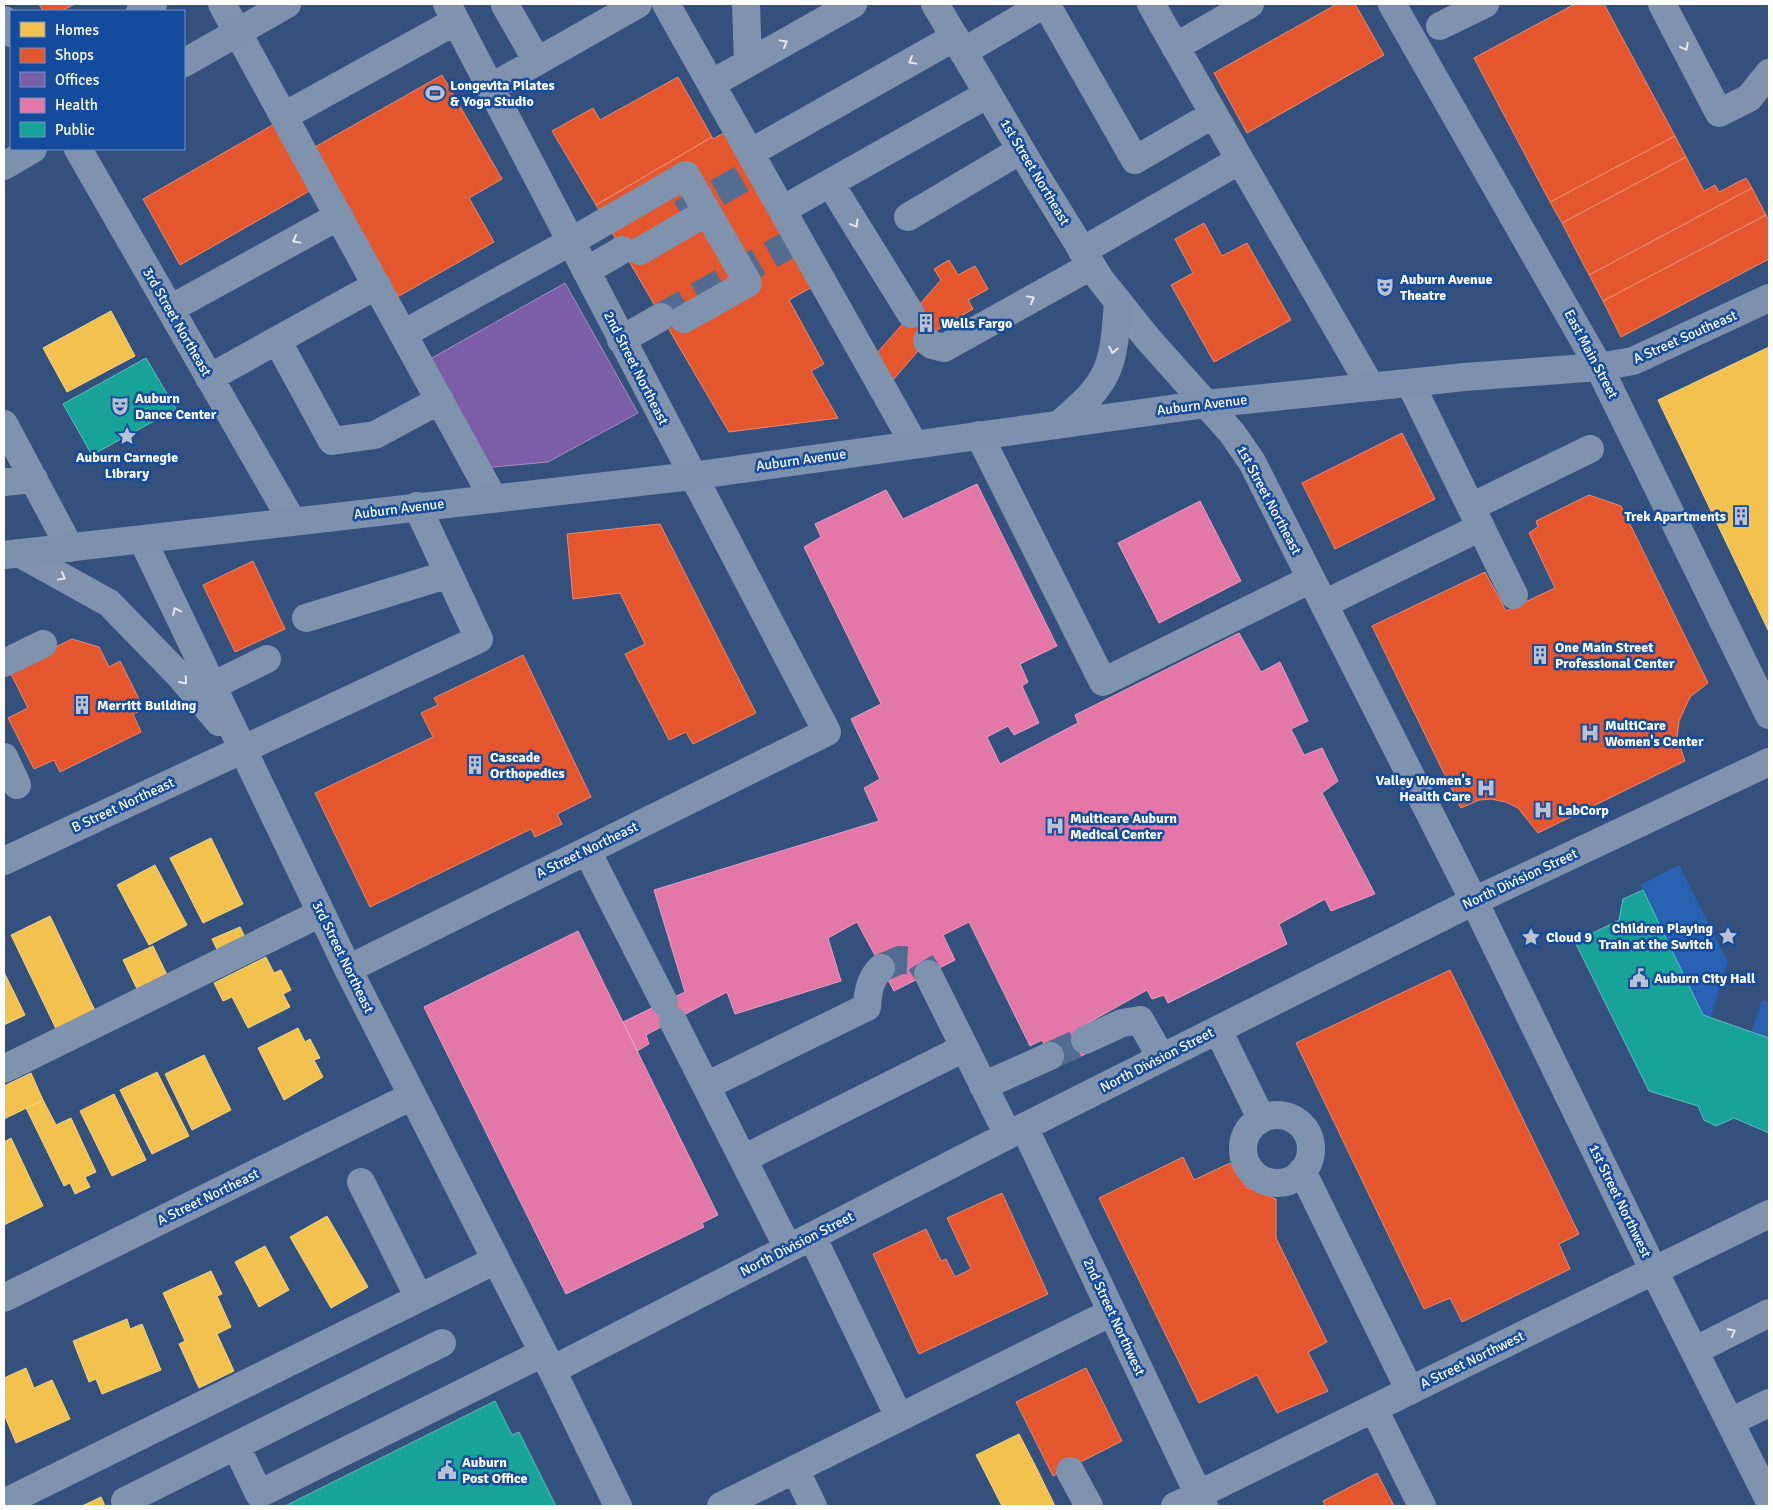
<svg xmlns="http://www.w3.org/2000/svg" width="1773" height="1510" font-family="Signika,sans-serif">
	<rect width="100%" height="100%" fill="#34517e"/>
	<path fill="#2962b3" d="M1679 865 1728 962 1710 1019 1703 1015 1640 885Z
		M1762 1000 1769 1002V1038L1752 1031Z"/>
	<path fill="#f2c14e" stroke="#f6d483" d="M111 311 135 356 67 392 43 348Z
		M1769 347V632L1658 400Z
		M211 838 243 904 203 923 170 858Z
		M155 865 187 925 149 945 117 885Z
		M50 916 98 1017 59 1035 11 935Z
		M240 927 249 945 221 958 212 939Z
		M153 946 169 979 139 993 123 960Z
		M266 957 274 973 281 970 291 990 283 994 290 1007 248 1028 232 997 223 1001 214 983Z
		M4 972 25 1015 4 1025Z
		M298 1028 305 1042 310 1039 320 1058 314 1060 323 1077 284 1100 258 1048Z
		M204 1055 231 1110 192 1130 165 1074Z
		M157 1072 189 1136 152 1154 120 1090Z
		M31 1073 43 1100 4 1119V1086Z
		M114 1094 146 1160 112 1176 80 1111Z
		M43 1100 56 1125 71 1118 96 1172 85 1177 90 1187 75 1194 70 1183 64 1186 26 1108Z
		M11 1138 43 1206 4 1225V1142Z
		M327 1216 368 1287 331 1308 290 1237Z
		M265 1246 289 1290 259 1307 235 1262Z
		M211 1271 222 1294 217 1296 231 1327 217 1334 234 1371 199 1388 179 1344 185 1341 163 1293Z
		M127 1319 130 1329 142 1324 161 1370 102 1394 96 1379 89 1382 73 1341Z
		M26 1368 34 1388 52 1380 70 1419 16 1443 4 1414V1378Z
		M1019 1434 1037 1469 1055 1506H1002L976 1455Z
		M101 1497 105 1506H82Z"/>
	<path fill="#e4572e" stroke="#ec896d" d="M39 4H75L61 11H43Z
		M1337 4H1355L1384 55 1247 133 1214 73Z
		M1575 4H1604L1675 136 1550 202 1474 58Z
		M442 75 502 179 469 198 494 242 392 300 308 151Z
		M678 77 712 137 596 205 552 131 593 108 600 120Z
		M276 123 313 189 180 265 143 199Z
		M724 133 812 287 789 300 824 364 811 371 838 418 729 432 596 205 712 137 713 139Z
		M1675 136 1686 157 1562 223 1550 202Z
		M1686 157 1704 191 1715 185 1719 192 1746 178 1752 188 1589 275 1562 223Z
		M1752 188 1766 215 1603 301 1589 275Z
		M1766 215 1769 221V259L1621 337 1603 301Z
		M1204 223 1222 256 1247 243 1291 320 1214 362 1171 285 1193 273 1175 239Z
		M949 260 958 275 975 266 988 289 968 300 973 309 935 331 893 380 877 353 941 280 934 269Z
		M1402 433 1435 499 1335 549 1302 483Z
		M1589 495 1621 506 1708 683 1690 697 1679 721 1677 738 1685 761 1538 833 1518 808 1506 802 1491 799 1479 800 1461 808 1372 626 1485 572 1506 611 1555 588 1529 533 1538 527 1536 521Z
		M660 524 756 713 693 744 686 732 669 740 625 654 645 644 620 593 573 599 567 534Z
		M253 561 285 629 235 652 203 585Z
		M72 639 99 647 109 667 120 661 140 701 136 703 140 711 133 714 141 732 60 772 54 760 34 769 8 718 28 708 9 670Z
		M523 655 591 797 557 814 562 824 535 837 531 829 370 907 315 793 433 737 421 713 438 705 434 698Z
		M1450 970 1579 1234 1559 1244 1570 1269 1462 1322 1450 1298 1424 1309 1296 1043Z
		M1183 1157 1194 1180 1230 1163 1246 1187 1276 1199V1238L1327 1342 1308 1352 1328 1391 1277 1413 1257 1375 1199 1403 1099 1198Z
		M1002 1193 1048 1294 919 1354 873 1254 926 1229 941 1261 946 1259 955 1277 971 1269 947 1218Z
		M1086 1368 1122 1441 1053 1476 1016 1402Z
		M1377 1473 1394 1506H1326L1323 1501Z"/>
	<path fill="#7b5ea7" stroke="#a38ec1" d="M565 283 638 413 548 462 483 468 423 363Z"/>
	<path fill="#e377a8" stroke="#eba0c2" d="M977 484 1057 646 1020 664 1028 682 1022 686 1039 723 1014 735 1008 726 987 737 1000 764 1078 723 1075 715 1239 633 1261 672 1280 662 1308 721 1291 729 1304 755 1322 748 1338 781 1322 793 1375 894 1331 911 1325 899 1279 924 1287 944 1168 1003 1164 995 1152 999 1147 990 1079 1028 1090 1052 1056 1067 1042 1040 1030 1046 969 922 943 935 955 960 894 991 857 922 828 938 841 981 735 1014 727 992 646 1035 649 1044 637 1051 623 1022 685 992 654 890 879 821 864 788 880 779 851 719 881 704 804 547 821 537 815 524 886 490 903 519Z
		M1200 501 1241 581 1159 623 1118 543Z
		M578 931 718 1215 702 1223 704 1227 566 1294 424 1007Z"/>
	<path fill="#17a398" stroke="#5dbfb7" d="M146 358 176 409 92 455 63 404Z
		M1643 890 1703 1015 1769 1038V1133L1734 1118 1716 1126 1704 1120 1698 1106 1649 1091 1575 942 1619 920 1623 899Z
		M495 1401 512 1435 519 1432 556 1506H285Z"/>
	<g fill="none" stroke-linecap="round" stroke-linejoin="round">
		<path stroke="#526b91" stroke-width="28" stroke-dasharray="28 14" stroke-linecap="butt" d="M681 214 748 175
			M661 317 788 245
			M881 968 900 960 920 961 928 974
			M1050 1056 1085 1040"/>
		<path stroke="#7f92ae" stroke-width="28" d="M222 4 493 498
			M507 4 505 5 537 61
			M666 4 914 444
			M746 4 748 63
			M935 4 1034 172 1100 279 1148 339 1232 433 1252 462 1474 901 1654 1271 1769 1500
			M1046 4 1135 160 1214 114
			M1151 4 1240 160
			M1662 4 1719 113 1749 98 1769 73
			M140 11 153 4
			M4 20 11 33
			M1440 26 1485 4
			M1175 47 1250 4
			M963 52 1044 4
			M711 84 853 4
			M490 88 638 4
			M284 116 456 21
			M78 149 292 521
			M750 153 955 37
			M830 183 911 314
			M782 210 988 94
			M908 217 1021 150
			M640 251 707 212
			M1082 251 1240 160 1371 387
			M586 271 622 250
			M170 309 339 216
			M403 334 570 242 686 175 748 283 684 319
			M277 340 332 441 375 435 440 400
			M621 340 661 317
			M927 341 932 345 944 348 1091 266
			M209 378 377 285
			M1410 383 1514 595
			M4 424 70 548
			M979 435 1103 682 1311 579
			M4 482 34 479
			M1471 507 1590 449
			M143 541 348 969 552 1370 618 1506
			M19 553 109 603 179 675 219 722
			M1324 604 1481 527
			M306 618 449 574
			M4 663 43 644
			M212 686 267 659
			M4 757 17 785
			M587 851 664 1002
			M4 861 479 639 417 506
			M348 969 827 732 447 4
			M928 974 1008 1135
			M673 1021 788 1248
			M1218 1030 1261 1118
			M1085 1040 1122 1023 1140 1020 1161 1057
			M4 1069 321 913
			M706 1086 867 1007C868 991 870 979 881 968
			M983 1086 1050 1056
			M1243 1149a34 34 0 1 1 68 0a34 34 0 1 1-68 0Z
			M1024 1127 1204 1506
			M743 1159 964 1048
			M1302 1171 1410 1391
			M361 1182 419 1298
			M812 1236 899 1417
			M4 1298 412 1096
			M1694 1351 1769 1313
			M552 1370 1024 1127 1474 901 1769 762
			M1374 1409 1422 1506
			M1730 1422 1769 1403
			M236 1446 259 1494 543 1353
			M795 1469 813 1506
			M1070 1471 1089 1506
			M125 1501 442 1343
			M4 1503 496 1260
			M721 1506 1112 1312
			M1175 1506 1769 1214"/>
		<path stroke="#7c91ad" stroke-width="28" d="M1392 4 1599 367 1769 715
			M184 63 287 4
			M4 166 33 149
			M1058 425C1111 381 1113 369 1118 302
			M4 555 692 476 1206 404 1465 377 1599 367 1633 361 1769 298"/>
	</g>
	<defs><path id="oneway-chevron" d="M-2-3.5L2.5 0L-2 3.5" fill="none" stroke-width="1.6" stroke-linecap="round" stroke-linejoin="round" transform="scale(1.25)"/></defs>
	<g stroke="#e5e9ef">
		<use href="#oneway-chevron" transform="translate(784 43) rotate(-29)"/>
		<use href="#oneway-chevron" transform="translate(1685 47) rotate(62)"/>
		<use href="#oneway-chevron" transform="translate(912 61) rotate(151)"/>
		<use href="#oneway-chevron" transform="translate(855 224) rotate(59)"/>
		<use href="#oneway-chevron" transform="translate(296 240) rotate(151)"/>
		<use href="#oneway-chevron" transform="translate(1031 299) rotate(-29)"/>
		<use href="#oneway-chevron" transform="translate(1113 350) rotate(103)"/>
		<use href="#oneway-chevron" transform="translate(62 577) rotate(29)"/>
		<use href="#oneway-chevron" transform="translate(176 611) rotate(-116)"/>
		<use href="#oneway-chevron" transform="translate(184 681) rotate(49)"/>
		<use href="#oneway-chevron" transform="translate(1732 1332) rotate(-27)"/>
	</g>
	<defs>
		<g id="stadium-bare" transform="scale(1.5)"><path d="M0-5a6.5 5 0 1 0 0 10a6.5 5 0 1 0 0-10ZM-3.5-1.8h7v3.6h-7Z" fill="#b8c2d2" stroke="#144b9d" stroke-width="2.5" paint-order="stroke"/></g>
		<g id="theatre-bare" transform="scale(1.5)"><path d="M-5-5.5Q0-4 5-5.5V0Q5 5 0 6Q-5 5-5 0ZM-3.3-2.5H-1v1.5H-3.3ZM1-2.5H3.3v1.5H1ZM-2.8 1Q0 5.5 2.8 1Z" fill="#b8c2d2" stroke="#144b9d" stroke-width="2.5" paint-order="stroke"/></g>
		<g id="building-bare" transform="scale(1.5)"><path d="M-4-6H4V6H1V3H-1V6H-4ZM-2.5-4.3h1.7v1.8h-1.7ZM.8-4.3h1.7v1.8H.8ZM-2.5-1h1.7V.8h-1.7ZM.8-1h1.7V.8H.8Z" fill="#b8c2d2" stroke="#144b9d" stroke-width="2.5" paint-order="stroke"/></g>
		<g id="sight-bare" transform="scale(1.5)"><path d="M0-6L1.8-2.2L6-1.7L2.9 1.2L3.7 5.4L0 3.3L-3.7 5.4L-2.9 1.2L-6-1.7L-1.8-2.2Z" fill="#b8c2d2" stroke="#144b9d" stroke-width="2.5" paint-order="stroke"/></g>
		<g id="hospital-bare" transform="scale(1.5)"><path d="M-5-5h3v3.5h4V-5h3V5h-3V1.5h-4V5h-3Z" fill="#b8c2d2" stroke="#144b9d" stroke-width="2.5" paint-order="stroke"/></g>
		<g id="civic-bare" transform="scale(1.5)"><path d="M-.6-6.5H3V-4.5H.6V-3L4-1V1h2V6H-6V1h2V-1L-.6-3ZM-1.2 2.5V6h2.4V2.5Z" fill="#b8c2d2" stroke="#144b9d" stroke-width="2.5" paint-order="stroke"/></g>
	</defs>
	<g fill-rule="evenodd">
		<use href="#stadium-bare" x="435" y="93"/>
		<use href="#theatre-bare" x="1385" y="287"/>
		<use href="#building-bare" x="926" y="323"/>
		<use href="#theatre-bare" x="120" y="406"/>
		<use href="#sight-bare" x="127" y="436"/>
		<use href="#building-bare" x="1741" y="516"/>
		<use href="#building-bare" x="1540" y="655"/>
		<use href="#building-bare" x="82" y="705"/>
		<use href="#hospital-bare" x="1590" y="733"/>
		<use href="#building-bare" x="475" y="765"/>
		<use href="#hospital-bare" x="1486" y="788"/>
		<use href="#hospital-bare" x="1543" y="810"/>
		<use href="#hospital-bare" x="1055" y="826"/>
		<use href="#sight-bare" x="1728" y="936"/>
		<use href="#sight-bare" x="1531" y="937"/>
		<use href="#civic-bare" x="1639" y="978"/>
		<use href="#civic-bare" x="447" y="1470"/>
	</g>
	<g text-anchor="middle" dominant-baseline="central" stroke-width="5" stroke-linejoin="round" paint-order="stroke">
		<g font-size="14" font-weight="bold" fill="#fff" stroke="#144b9d" text-anchor="start">
			<text x="450" y="85">Longevita Pilates<tspan x="450" dy="16">&amp; Yoga Studio</tspan></text>
			<text x="1400" y="279">Auburn Avenue<tspan x="1400" dy="16">Theatre</tspan></text>
			<text x="941" y="323">Wells Fargo</text>
			<text x="135" y="398">Auburn<tspan x="135" dy="16">Dance Center</tspan></text>
			<text x="127" y="457" text-anchor="middle">Auburn Carnegie<tspan x="127" dy="16">Library</tspan></text>
			<text x="1726" y="516" text-anchor="end">Trek Apartments</text>
			<text x="1555" y="647">One Main Street<tspan x="1555" dy="16">Professional Center</tspan></text>
			<text x="97" y="705">Merritt Building</text>
			<text x="1605" y="725">MultiCare<tspan x="1605" dy="16">Women's Center</tspan></text>
			<text x="490" y="757">Cascade<tspan x="490" dy="16">Orthopedics</tspan></text>
			<text x="1471" y="780" text-anchor="end">Valley Women's<tspan x="1471" dy="16">Health Care</tspan></text>
			<text x="1558" y="810">LabCorp</text>
			<text x="1070" y="818">Multicare Auburn<tspan x="1070" dy="16">Medical Center</tspan></text>
			<text x="1713" y="928" text-anchor="end">Children Playing<tspan x="1713" dy="16">Train at the Switch</tspan></text>
			<text x="1546" y="937">Cloud 9</text>
			<text x="1654" y="978">Auburn City Hall</text>
			<text x="462" y="1462">Auburn<tspan x="462" dy="16">Post Office</tspan></text>
		</g>
		<g font-size="14" fill="#fff" stroke="#144b9d">
			<text transform="translate(1035 172) rotate(59)">1st Street Northeast</text>
			<text transform="translate(177 322) rotate(60)">3rd Street Northeast</text>
			<text transform="translate(1685 337) rotate(-24)">A Street Southeast</text>
			<text transform="translate(1591 354) rotate(62)">East Main Street</text>
			<text transform="translate(636 368) rotate(63)">2nd Street Northeast</text>
			<text transform="translate(1202 405) rotate(-7)">Auburn Avenue</text>
			<text transform="translate(801 460) rotate(-8)">Auburn Avenue</text>
			<text transform="translate(1269 500) rotate(62)">1st Street Northeast</text>
			<text transform="translate(399 509) rotate(-7)">Auburn Avenue</text>
			<text transform="translate(123 805) rotate(-25)">B Street Northeast</text>
			<text transform="translate(587 850) rotate(-26)">A Street Northeast</text>
			<text transform="translate(1520 879) rotate(-25)">North Division Street</text>
			<text transform="translate(343 957) rotate(64)">3rd Street Northeast</text>
			<text transform="translate(1157 1060) rotate(-27)">North Division Street</text>
			<text transform="translate(208 1197) rotate(-26)">A Street Northeast</text>
			<text transform="translate(1620 1201) rotate(64)">1st Street Northwest</text>
			<text transform="translate(797 1244) rotate(-27)">North Division Street</text>
			<text transform="translate(1114 1317) rotate(65)">2nd Street Northwest</text>
			<text transform="translate(1472 1360) rotate(-26)">A Street Northwest</text>
		</g>
	</g>
	<rect width="1773" height="1510" fill="none" stroke="#ffffff" stroke-width="10"/>
	<rect x="10" y="10" width="175" height="140" fill="#144b9d" stroke="#7293c4"/>
	<rect x="20" y="22" width="25" height="15" fill="#f2c14e" stroke="#7293c4"/>
	<text x="55" y="35" font-size="15" fill="#ffffff">Homes</text>
	<rect x="20" y="48" width="25" height="15" fill="#e4572e" stroke="#7293c4"/>
	<text x="55" y="60" font-size="15" fill="#ffffff">Shops</text>
	<rect x="20" y="72" width="25" height="15" fill="#7b5ea7" stroke="#7293c4"/>
	<text x="55" y="85" font-size="15" fill="#ffffff">Offices</text>
	<rect x="20" y="98" width="25" height="15" fill="#e377a8" stroke="#7293c4"/>
	<text x="55" y="110" font-size="15" fill="#ffffff">Health</text>
	<rect x="20" y="122" width="25" height="15" fill="#17a398" stroke="#7293c4"/>
	<text x="55" y="135" font-size="15" fill="#ffffff">Public</text>
</svg>
